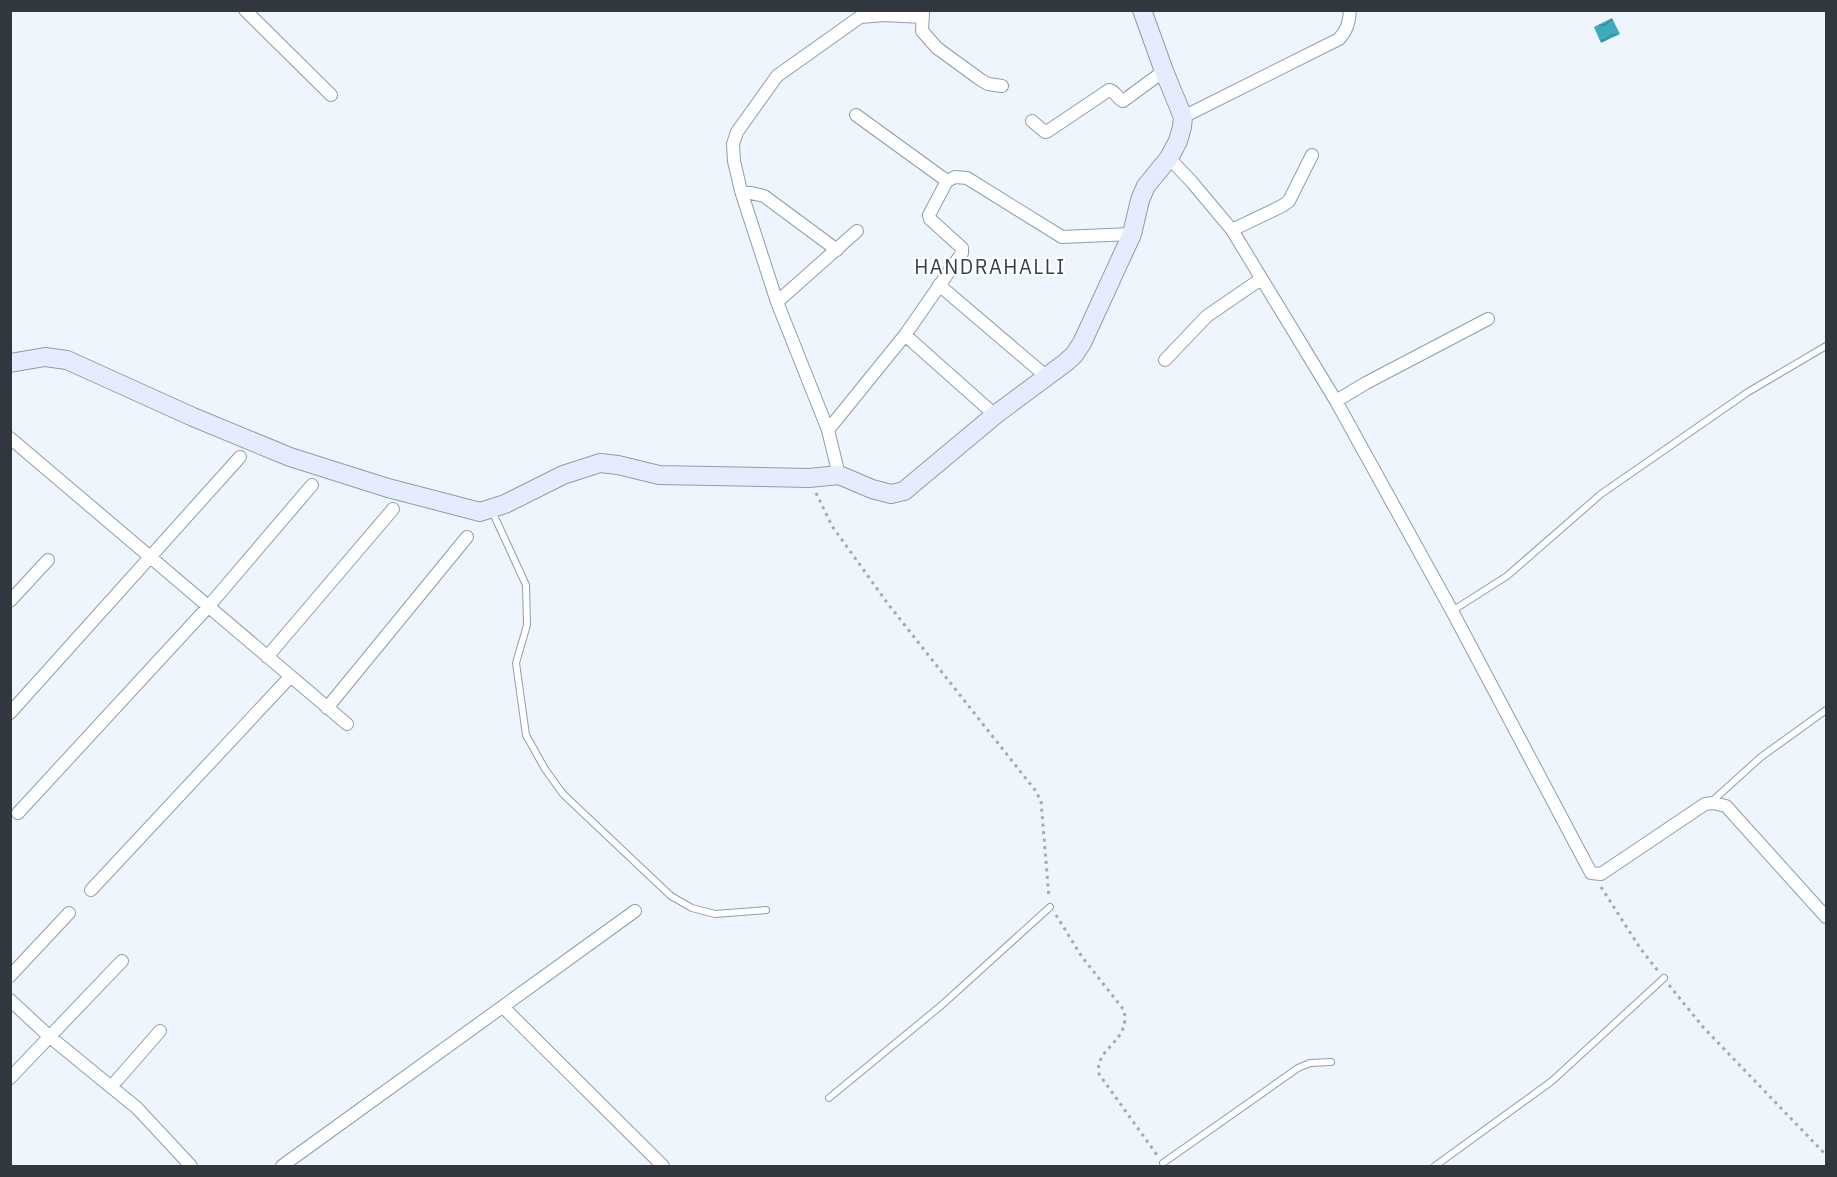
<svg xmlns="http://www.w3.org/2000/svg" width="1837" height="1177" font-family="'IBM Plex Sans',sans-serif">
	<defs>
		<pattern id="water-waves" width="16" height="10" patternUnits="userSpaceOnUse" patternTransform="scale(1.5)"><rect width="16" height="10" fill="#3eabbc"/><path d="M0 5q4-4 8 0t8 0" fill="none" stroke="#358c9a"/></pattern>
	</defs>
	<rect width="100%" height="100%" fill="#eef5fc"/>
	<path fill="url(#water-waves)" d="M1612 18 1620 34 1601 43 1594 27Z"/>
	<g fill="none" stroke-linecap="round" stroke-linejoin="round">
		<g stroke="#8f9dae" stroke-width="8">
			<path id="lane" d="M492 511 526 585 527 625 516 663 526 735 545 769 563 794 671 896 692 908 715 914 766 910
				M1452 611 1507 576 1601 494 1748 392 1826 346
				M1710 803 1761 757 1826 710
				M829 1098 943 1004 1050 907
				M1163 1163 1298 1068 1310 1063 1331 1062
				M1435 1166 1552 1081 1664 978"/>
		</g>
		<g stroke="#8f9dae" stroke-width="14">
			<path id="street" d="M245 10 331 95
				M923 12 922 31 937 48 981 80 988 84 1002 86
				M856 115 947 181 955 177 967 178 1062 237 1132 234
				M1183 117 1339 39C1347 30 1349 23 1350 10
				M1032 121 1045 132 1048 131 1109 90C1116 91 1117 99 1123 101L1164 71
				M1169 158 1191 181 1232 230 1336 401 1452 611 1591 873 1601 874 1705 804 1713 803 1726 806 1826 917
				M741 191 764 196 837 250
				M1232 230 1282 206 1289 201 1312 155
				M939 285 1047 377
				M777 302 857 231
				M905 335 995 415
				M1165 360 1207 316 1261 279
				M1336 401 1366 383 1488 319
				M828 430 905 335 962 253V248L930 219 929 215 947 181
				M10 438 347 724
				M839 475 828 430 777 302 741 191 734 161 733 144 737 132 777 76 860 17 884 15 923 17
				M10 601 48 560
				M267 657 393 509
				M327 708 467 537
				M10 713 240 457
				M18 813 208 607 312 485
				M91 890 290 677
				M10 976 69 913
				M10 1000 50 1037 137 1108 191 1166
				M503 1007 663 1166
				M10 1078 122 961
				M111 1087 160 1031
				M282 1166 635 911"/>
		</g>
		<g stroke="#8f9dae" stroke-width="20">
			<path id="secondary" d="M10 363 45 357 67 360 193 417 290 457 388 488 480 512 505 504 563 475 600 463 618 465 659 475 809 478 839 475 872 489 891 494 904 491 995 415 1065 363 1074 355 1082 343 1132 234 1140 200 1146 186 1169 158 1178 141 1182 127 1183 117 1164 71 1142 10"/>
		</g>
		<path stroke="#a3aab1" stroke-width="3" stroke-dasharray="3 4.5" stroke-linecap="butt" d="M816 493 832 526 888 604 1035 790 1041 801 1049 898
			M1601 887 1640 948 1658 971
			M1056 915 1082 957 1124 1010C1131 1043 1094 1047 1099 1074L1157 1155
			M1669 985 1703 1027 1826 1155"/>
		<use href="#lane" stroke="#fff" stroke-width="6"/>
		<use href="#street" stroke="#fff" stroke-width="12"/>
		<use href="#secondary" stroke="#e6ecfe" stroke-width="18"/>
	</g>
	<g text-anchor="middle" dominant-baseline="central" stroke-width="4.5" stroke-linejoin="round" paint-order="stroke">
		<g font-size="20" letter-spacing="1.5" fill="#34404e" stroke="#fff">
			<text x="990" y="266">HANDRAHALLI</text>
		</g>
	</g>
	<rect width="1837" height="1177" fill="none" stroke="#31373e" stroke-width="24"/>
</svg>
